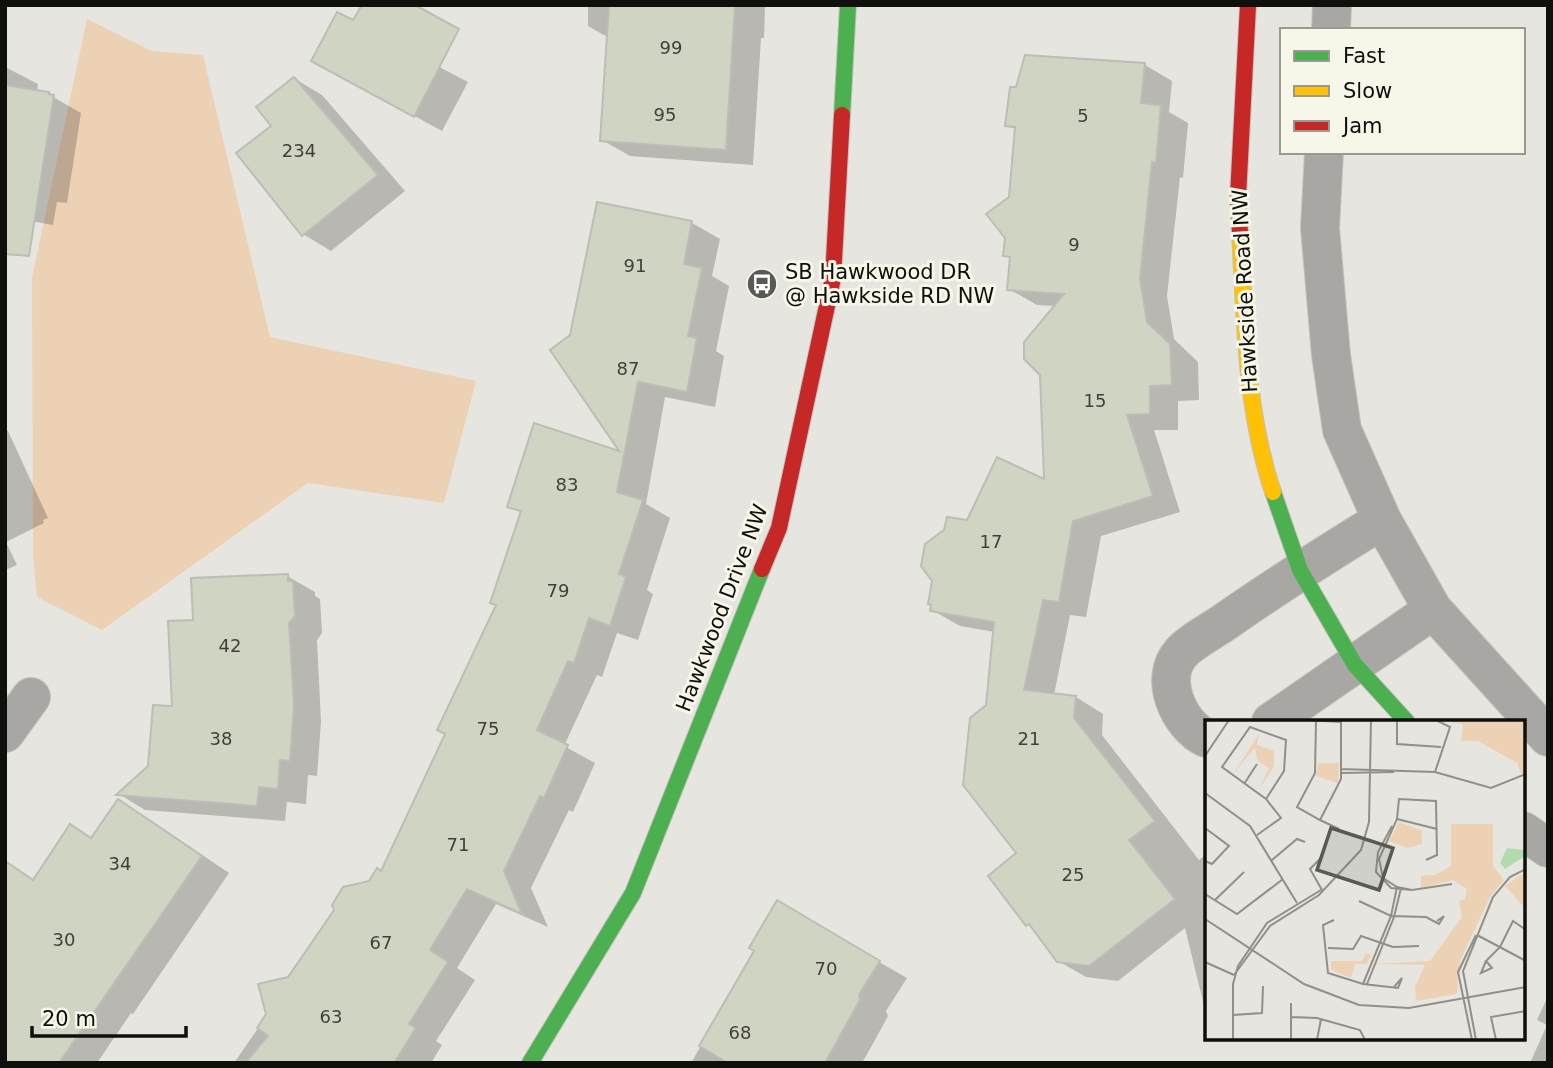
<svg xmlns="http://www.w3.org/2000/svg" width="1553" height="1068" font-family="'DejaVu Sans',sans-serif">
	<rect width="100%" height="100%" fill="#e6e5df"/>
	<path fill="#edd1b5" d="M87 19 152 51 203 55 270 337 476 381 444 503 308 483 102 630 37 597 33 557 32 278Z"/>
	<path fill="#0003" d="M588 5H765L764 38H761L753 165 630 156 602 140 609 38 588 26Z
		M338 14 468 82 442 131 341 76Z
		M1145 65 1172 81 1169 112 1188 123 1183 178 1180 177 1167 296 1174 339 1198 362 1199 400 1178 401V430H1154L1180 512 1101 536 1086 617 1070 615 1054 695 1076 697 1103 714 1102 735 1199 860 1206 854V1014L1185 928 1118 981 1086 977 1058 961 1036 929 1028 925 1019 853 988 706 995 632 960 626 932 610 968 522 1046 482 1056 306 1037 305 1009 289 1012 259 1005 255 1017 130 1007 125Z
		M5 67 38 84 37 92 53 97 81 113 67 203 57 202 53 225 26 220 5 245Z
		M295 79 322 95 405 191 331 251 303 234 274 126Z
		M599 204 692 223 720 239 712 276 729 286 716 351 724 356 715 407 665 397 646 504 670 518 647 590 653 594 638 640 617 633 602 677 597 675 564 746 595 763 573 812 569 810 531 888 548 927 496 904 457 968 475 980 436 1041 442 1045 431 1063H234L268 1014 289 978 371 883 382 873 447 734 497 606 522 513 509 506 624 455 572 336Z
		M5 429 8 431 48 518 43 520 44 523 6 542 17 565 5 570Z
		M287 576 315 592V596L320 599 322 633 317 640 321 722 317 776 308 775 306 804 287 802 285 821 145 810 119 794 149 767 174 708 195 621Z
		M118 801 146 817 229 873 133 1014 131 1013 97 1063H5L34 881 71 826 93 839Z
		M777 903 907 978 886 1011 888 1016 875 1040 862 1063H691L756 950Z
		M1548 996V1063H1530L1547 1025 1537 1020Z"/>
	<path fill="#d0d4c3" stroke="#bdbdb8" stroke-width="2" d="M362 5H415L459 29 414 117 311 61 337 12 353 20Z
		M609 5H735L726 150 600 141Z
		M1025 55 1145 63 1141 103 1161 105 1156 163 1152 162 1140 279 1147 322 1170 344 1172 385 1150 386V414L1127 415 1153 496 1073 521 1059 602 1043 600 1024 690 1076 696 1074 718 1155 821 1129 840 1175 899 1089 966 1057 962 1029 924 1026 926 988 876 1016 853 963 785 970 718 986 705 994 622 930 611 931 605 928 604 932 581 921 566 925 544 944 530 947 517 967 520 997 457 1044 479 1040 375 1024 359V342L1064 294 1007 290 1010 257 1003 256 1005 238 986 214 1009 197 1015 127 1005 126 1010 87H1016Z
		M294 77 378 175 302 236 236 153 271 126 256 107Z
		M5 85 49 92V94L54 95 29 256 5 254Z
		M597 202 692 221 684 264 702 268 688 336 697 338 687 392 638 382 617 492 643 500 619 574 626 577 610 626 589 618 574 663 568 661 537 730 568 745 544 798 540 796 504 871 522 914 467 889 430 950 448 962 409 1024 416 1028 394 1063H245L268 1036 257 1028 266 1014 258 984 288 977 334 910 332 905 343 887 369 881 377 868 381 871 445 734 437 730 496 605 490 603 521 511 507 507 534 423 619 451 550 350 570 335Z
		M288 574V581H293L295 616 289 623 294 705 290 761 280 760 278 789 259 787 257 806 116 795 148 766 153 705 172 706 168 621 193 620 191 578Z
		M118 799 202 856 59 1063H5V861L33 880 70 824 91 838Z
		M777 900 880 961 859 995 860 1000 825 1063H728L699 1046 754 951 749 948Z"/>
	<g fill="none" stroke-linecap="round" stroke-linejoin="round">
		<g stroke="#c3c2be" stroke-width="40">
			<path id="street" d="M1331 30 1332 5
				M1324 152 1320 228 1331 355 1342 430 1382 520 1433 610 1548 737
				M1271 722 1433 610
				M5 733 31 697
				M1206 738C1179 725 1158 679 1181 653 1190 642 1217 628 1229 619 1279 584 1330 552 1382 520
				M1523 831 1548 848"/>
		</g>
		<g stroke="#c3c2be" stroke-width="18">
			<path id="fast" d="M842 115 848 5
				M1273 492 1300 570 1355 665 1407 722
				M530 1063 633 893 762 569"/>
		</g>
		<g stroke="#c3c2be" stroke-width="18">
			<path id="slow" d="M1240 233C1245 321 1245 408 1273 492"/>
		</g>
		<g stroke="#c3c2be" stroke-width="18">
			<path id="jam" d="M1240 233 1238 197 1248 5
				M762 569 779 528 833 278 842 115"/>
		</g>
		<use href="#street" stroke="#a8a7a4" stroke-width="38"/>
		<use href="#fast" stroke="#4caf50" stroke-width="16"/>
		<use href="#slow" stroke="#ffc107" stroke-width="16"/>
		<use href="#jam" stroke="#c62828" stroke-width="16"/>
	</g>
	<defs>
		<g id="bus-disc" transform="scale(1.575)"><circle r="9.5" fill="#5a5a55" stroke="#f6f6e9"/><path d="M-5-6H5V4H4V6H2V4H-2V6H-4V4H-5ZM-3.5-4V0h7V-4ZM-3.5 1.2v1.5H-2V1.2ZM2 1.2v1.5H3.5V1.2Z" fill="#fff"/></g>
	</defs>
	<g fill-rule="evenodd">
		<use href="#bus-disc" x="762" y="284"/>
	</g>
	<g text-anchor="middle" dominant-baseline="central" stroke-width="6" stroke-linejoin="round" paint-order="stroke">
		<g font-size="18" fill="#3f4039">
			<text x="671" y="47">99</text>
			<text x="665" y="114">95</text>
			<text x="1083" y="115">5</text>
			<text x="299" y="150">234</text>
			<text x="1074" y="244">9</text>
			<text x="635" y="265">91</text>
			<text x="628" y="368">87</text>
			<text x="1095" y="400">15</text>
			<text x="567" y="484">83</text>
			<text x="991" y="541">17</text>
			<text x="558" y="590">79</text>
			<text x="230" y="645">42</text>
			<text x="488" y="728">75</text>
			<text x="221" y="738">38</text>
			<text x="1029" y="738">21</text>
			<text x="458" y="844">71</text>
			<text x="120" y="863">34</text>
			<text x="1073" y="874">25</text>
			<text x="64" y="939">30</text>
			<text x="381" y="942">67</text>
			<text x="826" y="968">70</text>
			<text x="331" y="1016">63</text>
			<text x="740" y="1032">68</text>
		</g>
		<g font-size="21" fill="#0f0f0b" stroke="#f6f6e9" text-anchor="start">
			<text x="785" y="272">SB Hawkwood DR<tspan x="785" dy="24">@ Hawkside RD NW</tspan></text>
		</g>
		<g font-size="21" fill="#0f0f0b" stroke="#f6f6e9">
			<text transform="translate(1245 291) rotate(-93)">Hawkside Road NW</text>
			<text transform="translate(722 608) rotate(-69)">Hawkwood Drive NW</text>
		</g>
	</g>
	<g transform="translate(1205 720)">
		<rect width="320" height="320" fill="#e6e5df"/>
		<path d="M236 0H320V51L316 54 312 43 273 21H256L258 4ZM54 14 52 25 69 31V46L53 71 64 48 52 40 50 27 28 54ZM113 43H134L133 63 111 56ZM194 102 217 111V124L202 128 184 121ZM246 104H288V146L299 160 285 177 255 241 252 274 211 281 210 267 220 245 169 244 225 241 257 197 254 181 260 179 262 169 248 160 216 168V156L230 155 246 146ZM316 155 320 157V188L300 166ZM161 233 166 235 162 244H150L146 258 126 250V241H157Z" fill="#edd1b5"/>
		<path d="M302 128 319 130 320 136 300 149 295 143Z" fill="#b3daae"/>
		<path fill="none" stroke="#908f8a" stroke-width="2" d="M101 0 136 2V59L115 100 92 87 110 53 111 1M192 0V24L236 27M0 36 24 0M136 49 230 52 286 68 321 54M230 52 245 7 231 0M136 53 189 52M39 64 52 44M0 73 45 106 92 183M192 99 232 109M115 100 134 109M187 106 173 132 171 152 186 168 207 170M0 108 24 126 7 144 0 141M52 115 76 98 61 79 17 47 45 7 81 20 79 51 61 79M67 140 92 119 100 122M221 140 232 135 231 81 194 79 192 99 174 139 178 158 192 167 207 170 247 164M117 170 105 149 118 136M0 174 32 194 78 159M10 180 39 152M154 181 186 196 221 197 234 204 239 196 232 201M0 199 99 264 154 285 204 288 321 267M129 200 118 205 123 253 158 264 193 268 197 258 189 267M272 215 321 241M123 228 148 229 156 216 188 227 214 226M281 241 276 253 287 248 281 241 295 227 308 201 321 210M0 242 29 255M29 255 65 206 114 175 156 130 164 102 166 0M158 264 186 196 192 167M162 264 189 197 196 168M28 295 57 293 58 266M86 297 112 298 155 310 160 320M28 320V264L33 246 62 203 116 170M86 320V283M112 320 116 299M267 320 253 252 271 215M271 320 258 251 288 177 305 157 321 149M291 320 286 297 321 291"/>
		<path fill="#5a5a55" fill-opacity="0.15" stroke="#5a5a55" stroke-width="3.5" d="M126 108 188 128 174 170 112 150Z"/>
		<rect width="320" height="320" fill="none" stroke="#0f0f0b" stroke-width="3.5"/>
	</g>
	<rect width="1553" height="1068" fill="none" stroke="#0f0f0b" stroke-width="14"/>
	<rect x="1280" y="28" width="245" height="126" fill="#f6f6e9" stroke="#9a9a90" stroke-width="2"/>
	<rect x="1294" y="51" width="35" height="10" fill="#4caf50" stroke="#9a9a90" stroke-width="2"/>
	<text x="1343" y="63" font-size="21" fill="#0f0f0b">Fast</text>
	<rect x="1294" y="86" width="35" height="10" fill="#ffc107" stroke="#9a9a90" stroke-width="2"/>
	<text x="1343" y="98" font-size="21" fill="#0f0f0b">Slow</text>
	<rect x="1294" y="121" width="35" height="10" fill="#c62828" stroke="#9a9a90" stroke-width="2"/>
	<text x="1343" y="133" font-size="21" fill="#0f0f0b">Jam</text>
	<path d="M32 1026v10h154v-10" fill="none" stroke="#0f0f0b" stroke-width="3.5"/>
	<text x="42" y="1026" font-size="21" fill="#0f0f0b" stroke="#f6f6e9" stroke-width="5" paint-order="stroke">20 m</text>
</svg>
